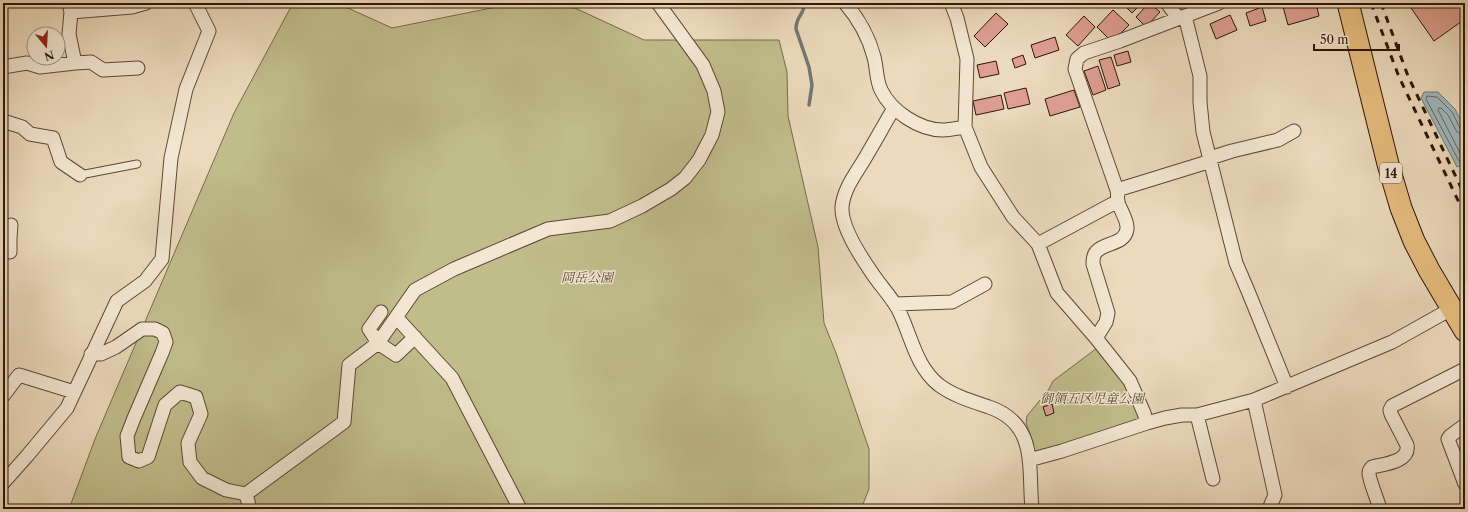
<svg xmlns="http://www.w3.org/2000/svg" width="1468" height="512" font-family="'Libre Caslon Text','Noto Serif JP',serif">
	<rect width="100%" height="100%" fill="#ecdabc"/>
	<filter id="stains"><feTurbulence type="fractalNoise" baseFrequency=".005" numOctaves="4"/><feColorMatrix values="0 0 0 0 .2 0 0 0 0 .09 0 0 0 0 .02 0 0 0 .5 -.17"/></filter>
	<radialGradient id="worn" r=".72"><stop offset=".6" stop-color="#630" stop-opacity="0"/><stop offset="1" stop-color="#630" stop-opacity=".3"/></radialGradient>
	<path fill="#c0bd8b" stroke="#776a4a" d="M293 3H337L392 28 516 3 575 8 644 40H779L787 72 788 116 818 247 824 323 836 353 869 449V489L861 509H69L95 439 234 113Z
		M1172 3H1205L1180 12Z
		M1097 348 1124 379 1141 420 1034 454 1033 442 1026 423 1027 416 1049 389 1053 381Z"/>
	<path fill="#9fb7bc" stroke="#727774" d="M1424 92H1438L1455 109 1465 129V164L1457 167 1421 98Z"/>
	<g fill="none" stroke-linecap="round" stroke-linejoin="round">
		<path stroke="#666662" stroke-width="1" d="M1465 130 1460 128 1452 112 1437 97 1427 96 1426 99 1459 161H1465
			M1465 135 1457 132 1448 115 1441 108H1439L1438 110 1461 155 1465 156"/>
		<path stroke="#727774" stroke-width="3.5" d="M804 3C805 15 796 15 796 29L809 67 812 85 809 105"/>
	</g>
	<path fill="#de9f91" stroke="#2e1608" d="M1122 3H1142L1132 13Z
		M1149 3 1160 12 1146 27 1136 17Z
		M1282 3H1316L1319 16 1288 25Z
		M1407 3H1418L1411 8Z
		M1418 3H1465V19L1434 41 1411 8Z
		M1262 7 1266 21 1250 26 1246 13Z
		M1113 10 1129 25 1112 42 1097 27Z
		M996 13 1008 24 985 47 974 36Z
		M1230 15 1237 30 1216 39 1210 24Z
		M1084 16 1095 27 1078 46 1066 35Z
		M1055 37 1059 50 1035 58 1031 45Z
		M1128 51 1131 62 1117 66 1114 55Z
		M1023 55 1026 64 1015 68 1012 59Z
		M1111 57 1120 85 1108 89 1099 60Z
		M996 61 999 74 980 78 977 65Z
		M1098 66 1106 90 1093 95 1084 71Z
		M1026 88 1030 104 1008 109 1004 93Z
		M1074 90 1080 107 1050 116 1045 99Z
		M1001 95 1004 109 976 115 973 101Z
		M1052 404 1054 413 1046 416 1043 407Z"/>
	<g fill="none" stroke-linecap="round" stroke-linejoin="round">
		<g stroke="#5e4735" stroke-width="9">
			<path id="service" d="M80 175 137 164"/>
		</g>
		<g stroke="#5e4735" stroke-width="15">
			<path id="minor" d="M69 3 71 12 69 34 75 63
				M845 3C858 18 869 38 874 57 877 68 876 80 881 90 891 111 919 130 943 130 950 130 958 128 965 127
				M951 3 957 18 967 59 965 127 981 167 1013 217 1038 244 1057 293 1096 338 1130 381 1144 413 1147 423 1165 418 1182 415H1197L1254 400 1392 342 1451 309
				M1167 3 1178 18
				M71 12 132 7 146 3
				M1185 16 1200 76V102L1203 132 1236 263 1248 291 1287 387
				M3 67 27 63 40 67 75 63 91 62 103 70 138 68
				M894 108C885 123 877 138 868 153 859 170 844 186 842 207 841 226 859 254 870 270 878 283 890 295 898 309 911 334 915 366 939 385 954 396 971 401 989 407 1038 424 1028 467 1032 509
				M3 121 22 127 30 134 53 138 61 162 80 175
				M1210 158 1232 151 1278 140 1294 131
				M1117 190 1211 161
				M10 238 11 225
				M3 239 10 238V252
				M1038 244 1118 201
				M895 304 952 302 985 284
				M381 312 369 329 378 343 396 355 415 337
				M396 317 452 378 520 509
				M1096 338 1106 322 1108 313 1093 264C1093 260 1093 255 1096 252 1104 242 1125 245 1127 229 1128 220 1120 210 1118 202 1117 198 1118 194 1117 190L1075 69 1077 59 1084 53 1120 41 1219 3
				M91 354H101L116 347 142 329H155L163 333 166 342 162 353 134 418 127 436 129 457 139 461 148 457 165 405 180 392 196 397 201 414 188 443 190 462 202 478 226 490 246 494
				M3 396 19 375 74 392
				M1254 400 1275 495 1269 509
				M1197 415 1213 479
				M1465 425 1450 436 1448 439 1465 484
				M1029 460 1062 451 1147 423
				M3 483 27 456 67 408 117 301 145 281 162 259 171 158 186 89 209 31 195 3
				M250 509 246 494 344 422 349 365 378 343 415 290 454 269 548 229 610 221 642 206 671 189 685 178 699 160 712 135 718 112 714 91 703 65 658 3
				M1380 509C1378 501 1369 480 1369 473 1369 470 1370 469 1372 467 1384 464 1410 462 1407 445L1391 414 1390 410 1392 406 1465 369"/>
		</g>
		<g stroke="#2e1608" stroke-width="23">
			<path id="primary" d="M1348 3 1388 164 1401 208 1414 241 1429 270 1465 331"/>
		</g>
		<use href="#service" stroke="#f3e7d3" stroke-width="7"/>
		<use href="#minor" stroke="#f3e7d3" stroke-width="13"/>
		<use href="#primary" stroke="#e6bd7e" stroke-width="21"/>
		<path stroke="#2e1608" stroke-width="3" stroke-dasharray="7 7" stroke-linecap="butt" d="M1371 3 1399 77 1465 215
			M1381 3 1408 76 1465 196"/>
	</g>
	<g text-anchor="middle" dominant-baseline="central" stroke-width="3" stroke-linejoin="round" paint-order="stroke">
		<rect fill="#f3e7d3" stroke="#695545" stroke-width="1" x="1380" y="163" width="22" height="20" rx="3"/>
		<g font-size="12" font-weight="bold" fill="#2e1608">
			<text x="1391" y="173">14</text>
		</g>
		<g font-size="13" font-style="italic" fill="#5a482f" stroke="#f3e7d3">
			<text x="587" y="277">岡岳公園</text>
			<text x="1092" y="398">御領五区児童公園</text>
		</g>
	</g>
	<rect width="1468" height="512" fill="none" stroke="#ecdabc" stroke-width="16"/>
	<rect x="4" y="4" width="1460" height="504" fill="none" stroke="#2e1608" stroke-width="2"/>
	<rect x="8" y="8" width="1452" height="496" fill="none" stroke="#2e1608"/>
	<g transform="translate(46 46) rotate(162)"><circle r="19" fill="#f3e7d3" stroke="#a49382"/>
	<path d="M0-3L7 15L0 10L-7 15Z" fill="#8f2418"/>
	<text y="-6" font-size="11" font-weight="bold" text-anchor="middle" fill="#2e1608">N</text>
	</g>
	<path d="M1314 44v6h85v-6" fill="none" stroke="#2e1608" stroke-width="2"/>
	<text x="1320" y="44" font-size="12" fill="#2e1608" stroke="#f3e7d3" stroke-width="3" paint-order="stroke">50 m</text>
	<rect width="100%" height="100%" filter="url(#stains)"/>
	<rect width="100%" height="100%" fill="url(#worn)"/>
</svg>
